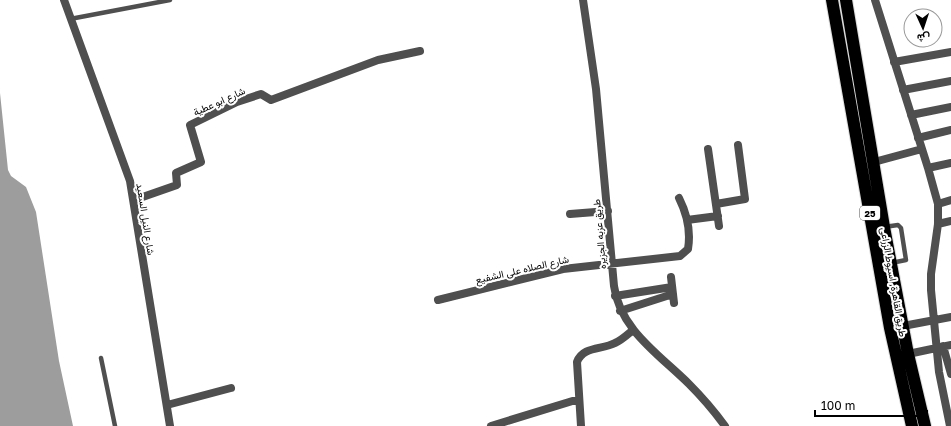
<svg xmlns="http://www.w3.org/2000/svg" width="951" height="426" font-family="'Golos Text',Vazirmatn,sans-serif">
	<rect width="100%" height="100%" fill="#fff"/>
	<path fill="#9d9d9d" d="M0 93 8 170 11 176 26 187 36 212 59 361 73 426H0Z"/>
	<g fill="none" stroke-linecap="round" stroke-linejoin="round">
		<g stroke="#dbdbdb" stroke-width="14">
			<path id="highway" d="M832 0 890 328 912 426
				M846 0 884 227 908 354 925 426"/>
		</g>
		<path stroke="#4f4f4f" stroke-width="4.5" d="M70 19 170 0
			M884 227 898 225 901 228 906 260 891 263
			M101 358 115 426"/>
		<path stroke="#4f4f4f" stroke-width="8" d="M64 0 130 181 170 426
			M583 0 596 89 614 286C620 330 660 355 689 384 702 397 714 411 725 426
			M875 0 928 168 938 204V224L931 274V290L939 372 950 426
			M894 62 951 52
			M903 90 951 81
			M911 115 951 107
			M918 138 951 130
			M708 149 719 226
			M874 162 922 149
			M928 168 951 163
			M134 200 177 185 176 173 201 162 190 125 237 102 261 94 271 100 378 60 420 51
			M716 204 745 199 738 145
			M938 204 951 200
			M570 214 608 211
			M687 220 718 216
			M938 224 951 221
			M671 277 674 303
			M615 296 672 287
			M438 300 563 269 680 256 688 249C691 231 687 214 679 198
			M620 311 673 294
			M903 326 951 317
			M943 346 951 374
			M908 354 951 345
			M167 405 231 388
			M491 426 579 399
			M581 426 577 362C583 346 602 350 615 343 622 340 627 335 633 330"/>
		<use href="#highway" stroke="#000" stroke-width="12"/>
	</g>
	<g text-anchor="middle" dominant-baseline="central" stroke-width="4" stroke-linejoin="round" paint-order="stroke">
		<rect fill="#fff" stroke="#4c4c4c" stroke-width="1" x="860" y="206" width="20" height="14" rx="3"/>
		<g font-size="9" font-weight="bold" fill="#000">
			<text x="870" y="213">25</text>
		</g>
		<g font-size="10" fill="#000" stroke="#fff">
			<text transform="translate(219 101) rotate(-24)">شارع ابو عطية</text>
			<text transform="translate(146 219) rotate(81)">شارع النيل السعيد</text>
			<text transform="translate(599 234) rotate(-95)">طريق عزبه الجزيره</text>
			<text transform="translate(522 269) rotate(-13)">شارع الصلاه على الشفيع</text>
			<text transform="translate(894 282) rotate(80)">طريق القاهرة, اسيوط الزراعى</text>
		</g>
	</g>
	<g transform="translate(923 28) rotate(177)"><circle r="19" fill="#ffffff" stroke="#999999"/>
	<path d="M0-3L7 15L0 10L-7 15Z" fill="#000000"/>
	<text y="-6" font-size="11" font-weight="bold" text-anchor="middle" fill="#000000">ش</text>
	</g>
	<path d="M815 410v6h112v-6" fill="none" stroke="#000000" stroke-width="2"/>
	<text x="821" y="410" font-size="12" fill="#000000" stroke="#ffffff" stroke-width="3" paint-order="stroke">100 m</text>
</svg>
